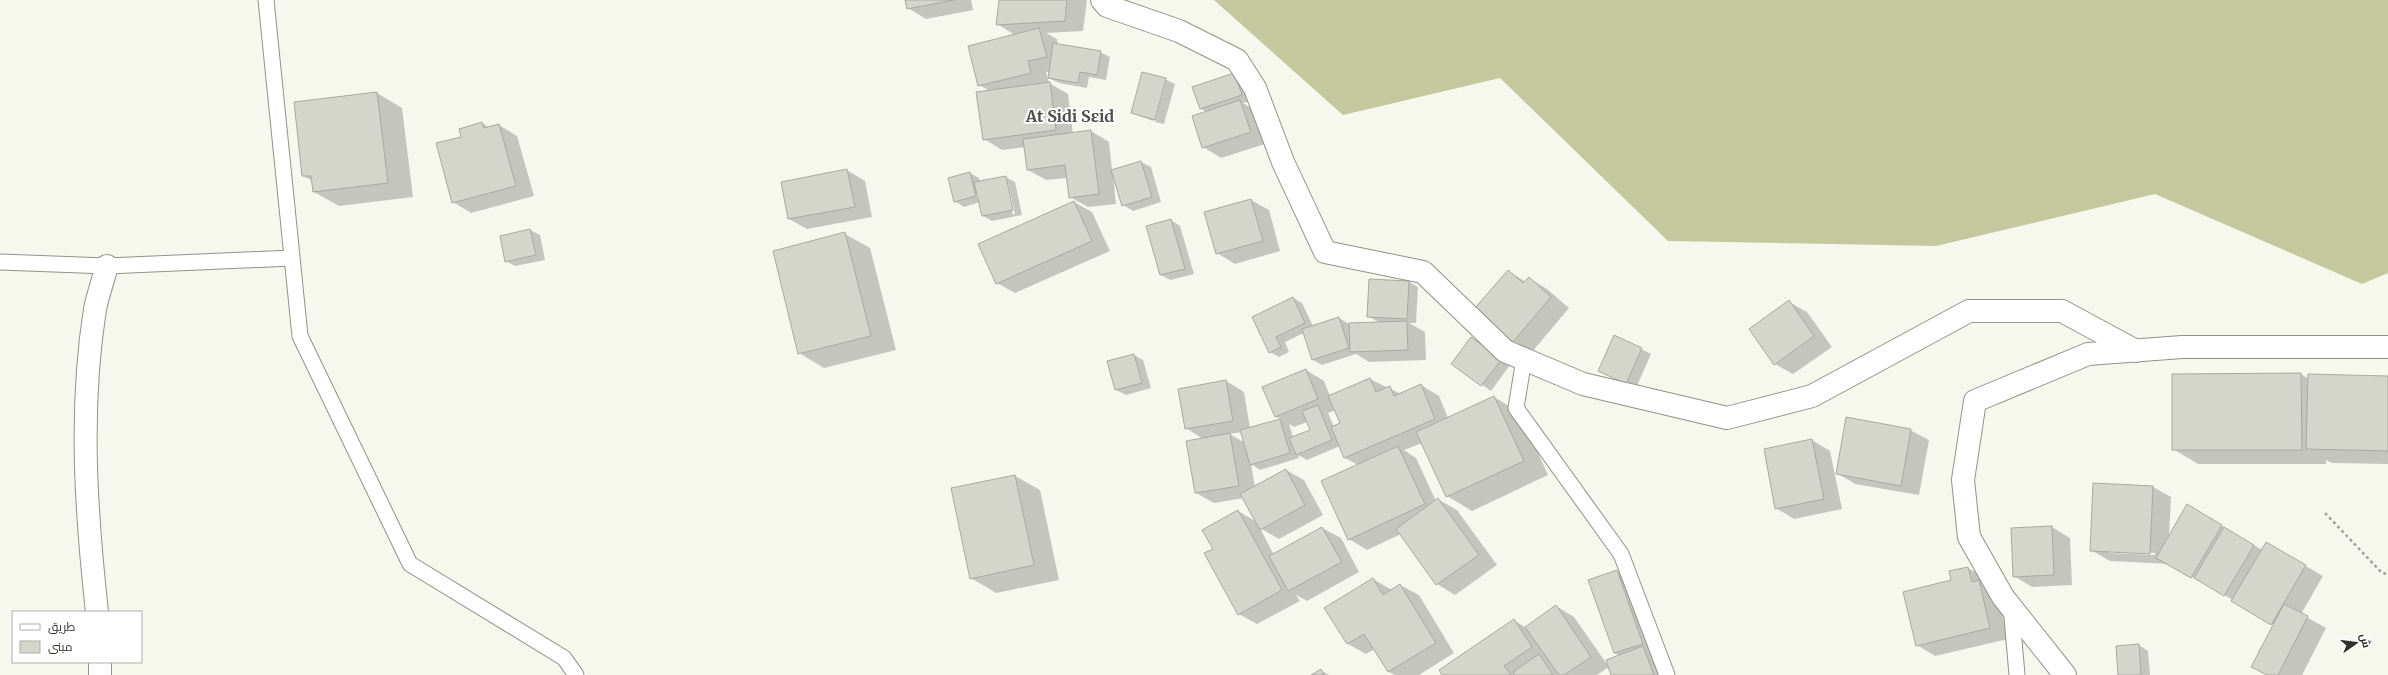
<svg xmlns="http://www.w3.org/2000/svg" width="2388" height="675" font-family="Merriweather,Cairo,serif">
	<rect width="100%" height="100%" fill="#f6f8ee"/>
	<path fill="#c3c89e" d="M1214 0H2388V273L2362 284 2155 194 1936 246 1668 241 1500 78 1343 115Z"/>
	<path fill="#0003" fill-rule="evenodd" d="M906 0H971L973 10 926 19 908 8Z
		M1000 0H1087L1083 31 1046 33 1057 39 1058 45 1100 52 1110 57 1106 80 1089 77 1087 88 1059 83 1049 78 1050 71 1046 72 1049 83 1068 94 1073 134 1091 131 1109 142 1112 170 1141 162 1151 167 1161 202 1133 211 1123 205 1113 175 1116 204 1088 207 1070 197 1067 178 1046 180 1028 170 1025 147 1002 150 984 139 990 91 979 85 1015 35 997 24Z
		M1143 73 1165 79 1175 84 1164 124 1155 122 1166 80H1164L1153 121 1132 113Z
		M1234 74 1251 101 1243 103 1258 112 1268 143 1221 158 1203 147 1207 112 1201 109Z
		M377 93 402 108 413 197 339 206 314 192 313 181 303 176Z
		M482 123 490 128 499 125 517 136 534 196 471 213 453 202 463 137Z
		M847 170 865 181 872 217 807 229 789 219Z
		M970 173 979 178 980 182 1005 177 1015 182 1022 215 992 221 983 216 980 202 964 207 955 201ZM1006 182H1008L1015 214 1013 215ZM973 192 979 196V198L972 194Z
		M1251 200 1269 210 1280 251 1235 264 1217 253Z
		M1074 202 1092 212 1110 251 1015 293 997 283Z
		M1171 220 1180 226 1194 274 1170 280 1161 275Z
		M530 230 540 235 545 260 515 266 506 261 501 236Z
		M845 234 870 248 896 350 824 368 799 353Z
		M1508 271 1526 282 1529 278 1547 289 1569 308 1532 352 1514 341 1476 308Z
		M1409 282 1418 287 1416 323H1409L1425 332 1426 360 1369 362 1356 354 1322 365 1313 360 1304 333 1285 342 1289 352 1279 357 1270 352 1253 317 1293 298 1302 303 1313 326 1339 318 1349 324 1380 323 1368 316Z
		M1789 302 1807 312 1832 347 1793 374 1775 364Z
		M1472 338 1510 365 1491 391 1453 364Z
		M1641 349 1651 354 1636 388 1599 371Z
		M1134 355 1143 360 1151 388 1126 395 1116 390 1108 362Z
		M1306 370 1324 381 1330 396 1370 379 1401 394 1421 385 1439 396 1448 418 1494 397 1519 412 1548 475 1472 511 1447 496 1422 443 1404 450 1416 458 1436 501 1439 500 1457 510 1497 565 1455 595 1437 584 1401 534 1367 550 1349 539 1358 465 1345 458 1340 446 1307 460 1298 455 1299 458 1260 470 1251 464 1255 487 1286 470 1304 480 1323 515 1279 539 1260 528 1274 555 1322 528 1341 538 1359 572 1307 601 1296 595 1300 601 1257 624 1239 614 1214 549 1238 511 1257 522 1244 498 1214 503 1196 493 1203 439 1186 428 1226 381 1244 392 1250 428 1281 419 1276 417ZM1336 410 1341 424 1334 427 1328 413ZM1307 422 1311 430 1293 437 1289 424 1294 427ZM1242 432 1245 443 1230 434Z
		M2301 374 2309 379 2388 377V464L2332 463 2326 460V464H2198L2173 449V375Z
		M1910 430 1929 440 1919 495 1855 484 1837 473Z
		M1812 440 1830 451 1842 509 1794 519 1776 508Z
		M1015 476 1040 490 1059 580 996 593 971 578Z
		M2153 487 2171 497 2169 536 2187 505 2262 550 2266 543 2323 576 2301 614 2326 628 2302 675H2267L2253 667 2274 625 2233 600 2169 564 2110 561 2091 550ZM2109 551 2155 553V555L2109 553Z
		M2052 527 2070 538 2072 585 2032 587 2014 576Z
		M1968 568 1986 578 1997 592 2008 639 1935 656 1917 645 1952 581Z
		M1617 571 1636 582 1660 675H1612L1620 656 1614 653Z
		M1373 579 1392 590 1400 585 1419 595 1454 653 1419 675H1395L1389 672 1375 649 1366 654 1348 644 1326 608Z
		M1556 606 1574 617 1609 667 1597 675H1443L1514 620 1526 628Z
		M2139 645 2148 651 2150 675H2119Z
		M1321 670 1329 675H1313Z"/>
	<path fill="#d4d5cb" stroke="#a8aaa0" d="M905 0H954L907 9Z
		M999 0H1067L1065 21 996 25Z
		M1039 28 1047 57 1028 61 1031 73 978 86 968 46Z
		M1053 43 1101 51 1097 75 1080 72 1078 83 1048 78Z
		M1142 72 1166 78 1155 120 1131 113Z
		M1234 73 1242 95 1200 109 1192 87Z
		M1050 82 1056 130 983 140 976 92Z
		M377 92 388 183 313 192 311 176H302L294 102Z
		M1240 100 1251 132 1202 148 1192 116Z
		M482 122 484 128 499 124 516 186 452 203 436 143 461 137 459 129Z
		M1091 130 1099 194 1069 198 1065 165 1027 170 1023 139Z
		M1141 161 1152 197 1122 206 1111 170Z
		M847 169 855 207 788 219 781 182Z
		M970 172 976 196 954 202 948 178Z
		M1006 176 1013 210 982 216 974 182Z
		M1251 199 1263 241 1216 254 1204 212Z
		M1074 201 1092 241 996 284 978 244Z
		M1171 219 1185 269 1160 275 1146 226Z
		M530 229 536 255 505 262 500 236Z
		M845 232 871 336 798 354 773 251Z
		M1508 270 1523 283 1529 277 1551 297 1513 342 1475 308Z
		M1369 279 1409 281 1407 319 1367 317Z
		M1293 297 1305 323 1276 337 1281 347 1269 353 1252 317Z
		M1789 300 1814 336 1774 365 1749 329Z
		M1339 317 1349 348 1312 360 1302 329Z
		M1407 321 1408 350 1350 352 1349 323Z
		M1614 335 1642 348 1626 384 1598 371Z
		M1471 337 1502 359 1481 386 1451 364Z
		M1134 354 1142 383 1115 390 1107 361Z
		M1306 369 1318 399 1275 417 1262 387Z
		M2301 373 2302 450H2172V374Z
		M2308 374 2388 376V451L2306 449Z
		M1370 378 1376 392 1390 386 1394 396 1421 384 1435 419 1344 458 1331 427 1340 423 1328 396Z
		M1226 380 1233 421 1185 429 1178 389Z
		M1494 396 1524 461 1446 497 1416 432Z
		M1318 405 1332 440 1296 455 1289 438 1310 430 1302 411Z
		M1846 417 1911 429 1901 486 1836 474Z
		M1280 419 1290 453 1250 465 1240 430Z
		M1230 433 1239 486 1195 493 1186 441Z
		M1812 439 1824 499 1775 509 1764 449Z
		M1398 446 1425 504 1348 540 1321 481Z
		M1286 469 1305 505 1260 530 1240 494Z
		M1015 475 1034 565 970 579 951 488Z
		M2093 483 2153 486 2150 554 2090 551Z
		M1438 498 1479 555 1436 585 1396 529Z
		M2187 504 2222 525 2191 578 2156 558Z
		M1238 510 1282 590 1238 615 1204 553 1213 549 1202 530Z
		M2052 526 2054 575 2013 577 2011 528Z
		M1322 527 1342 562 1288 591 1269 556Z
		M2224 527 2254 545 2224 596 2194 578Z
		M2266 542 2306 565 2271 625 2231 601Z
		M1968 567 1972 582 1979 580 1990 628 1916 646 1903 592 1951 580 1949 571Z
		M1617 570 1643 644 1614 653 1588 580Z
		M1373 578 1383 595 1400 584 1436 643 1388 672 1364 634 1347 644 1324 608Z
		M2284 604 2308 616 2278 675H2267L2251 667Z
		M1556 605 1591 657 1564 675H1559L1525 627Z
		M1514 619 1532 647 1504 666 1511 675H1442L1439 670Z
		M2139 644 2141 675H2118L2116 646Z
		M1643 646 1654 675H1611L1606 660Z
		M1539 654 1553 675H1515L1513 672Z
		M1321 669 1324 675H1311Z"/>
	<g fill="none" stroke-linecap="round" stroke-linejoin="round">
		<g stroke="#919289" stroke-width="17">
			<path id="lane" d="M266 0 300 336 410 564 564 658 576 675
				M0 262 107 266 292 258
				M1524 359 1516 408 1621 554 1667 675
				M2011 606 2017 675"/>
		</g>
		<g stroke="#919289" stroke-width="24">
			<path id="street" d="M1102 0 1107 6 1179 31 1237 60 1255 88 1283 162 1325 252 1423 272 1505 351 1583 384 1727 418 1812 396 1969 311H2062L2136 351
				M97 612C86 512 79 410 95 309 98 295 103 280 107 266
				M100 675V662
				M2065 675 2003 597 1969 537 1963 480 1975 401 2088 354 2182 347H2388"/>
		</g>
		<path stroke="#a1a39b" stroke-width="2.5" stroke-dasharray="3 3" stroke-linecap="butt" d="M2325 513 2382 573 2388 574"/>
		<use href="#lane" stroke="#fff" stroke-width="15"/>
		<use href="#street" stroke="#fff" stroke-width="22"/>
	</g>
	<g text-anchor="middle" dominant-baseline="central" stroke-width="4" stroke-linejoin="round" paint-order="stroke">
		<g font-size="16" font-weight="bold" fill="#4e4f47" stroke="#fff">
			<text x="1070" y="116">At Sidi Sɛid</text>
		</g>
	</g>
	<rect x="12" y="611" width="130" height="52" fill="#ffffff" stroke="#acadab"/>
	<rect x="20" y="624" width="20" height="6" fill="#ffffff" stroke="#acadab"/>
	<text x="48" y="631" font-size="12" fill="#30312d">طريق</text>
	<rect x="20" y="641" width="20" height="12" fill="#d4d5cb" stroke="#acadab"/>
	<text x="48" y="651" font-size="12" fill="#30312d">مبنى</text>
	<g transform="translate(2356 643) rotate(76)" stroke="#ffffff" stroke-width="3" paint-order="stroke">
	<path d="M0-3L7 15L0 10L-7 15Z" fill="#30312d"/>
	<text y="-6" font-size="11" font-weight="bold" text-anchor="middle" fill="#30312d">ش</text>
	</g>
</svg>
